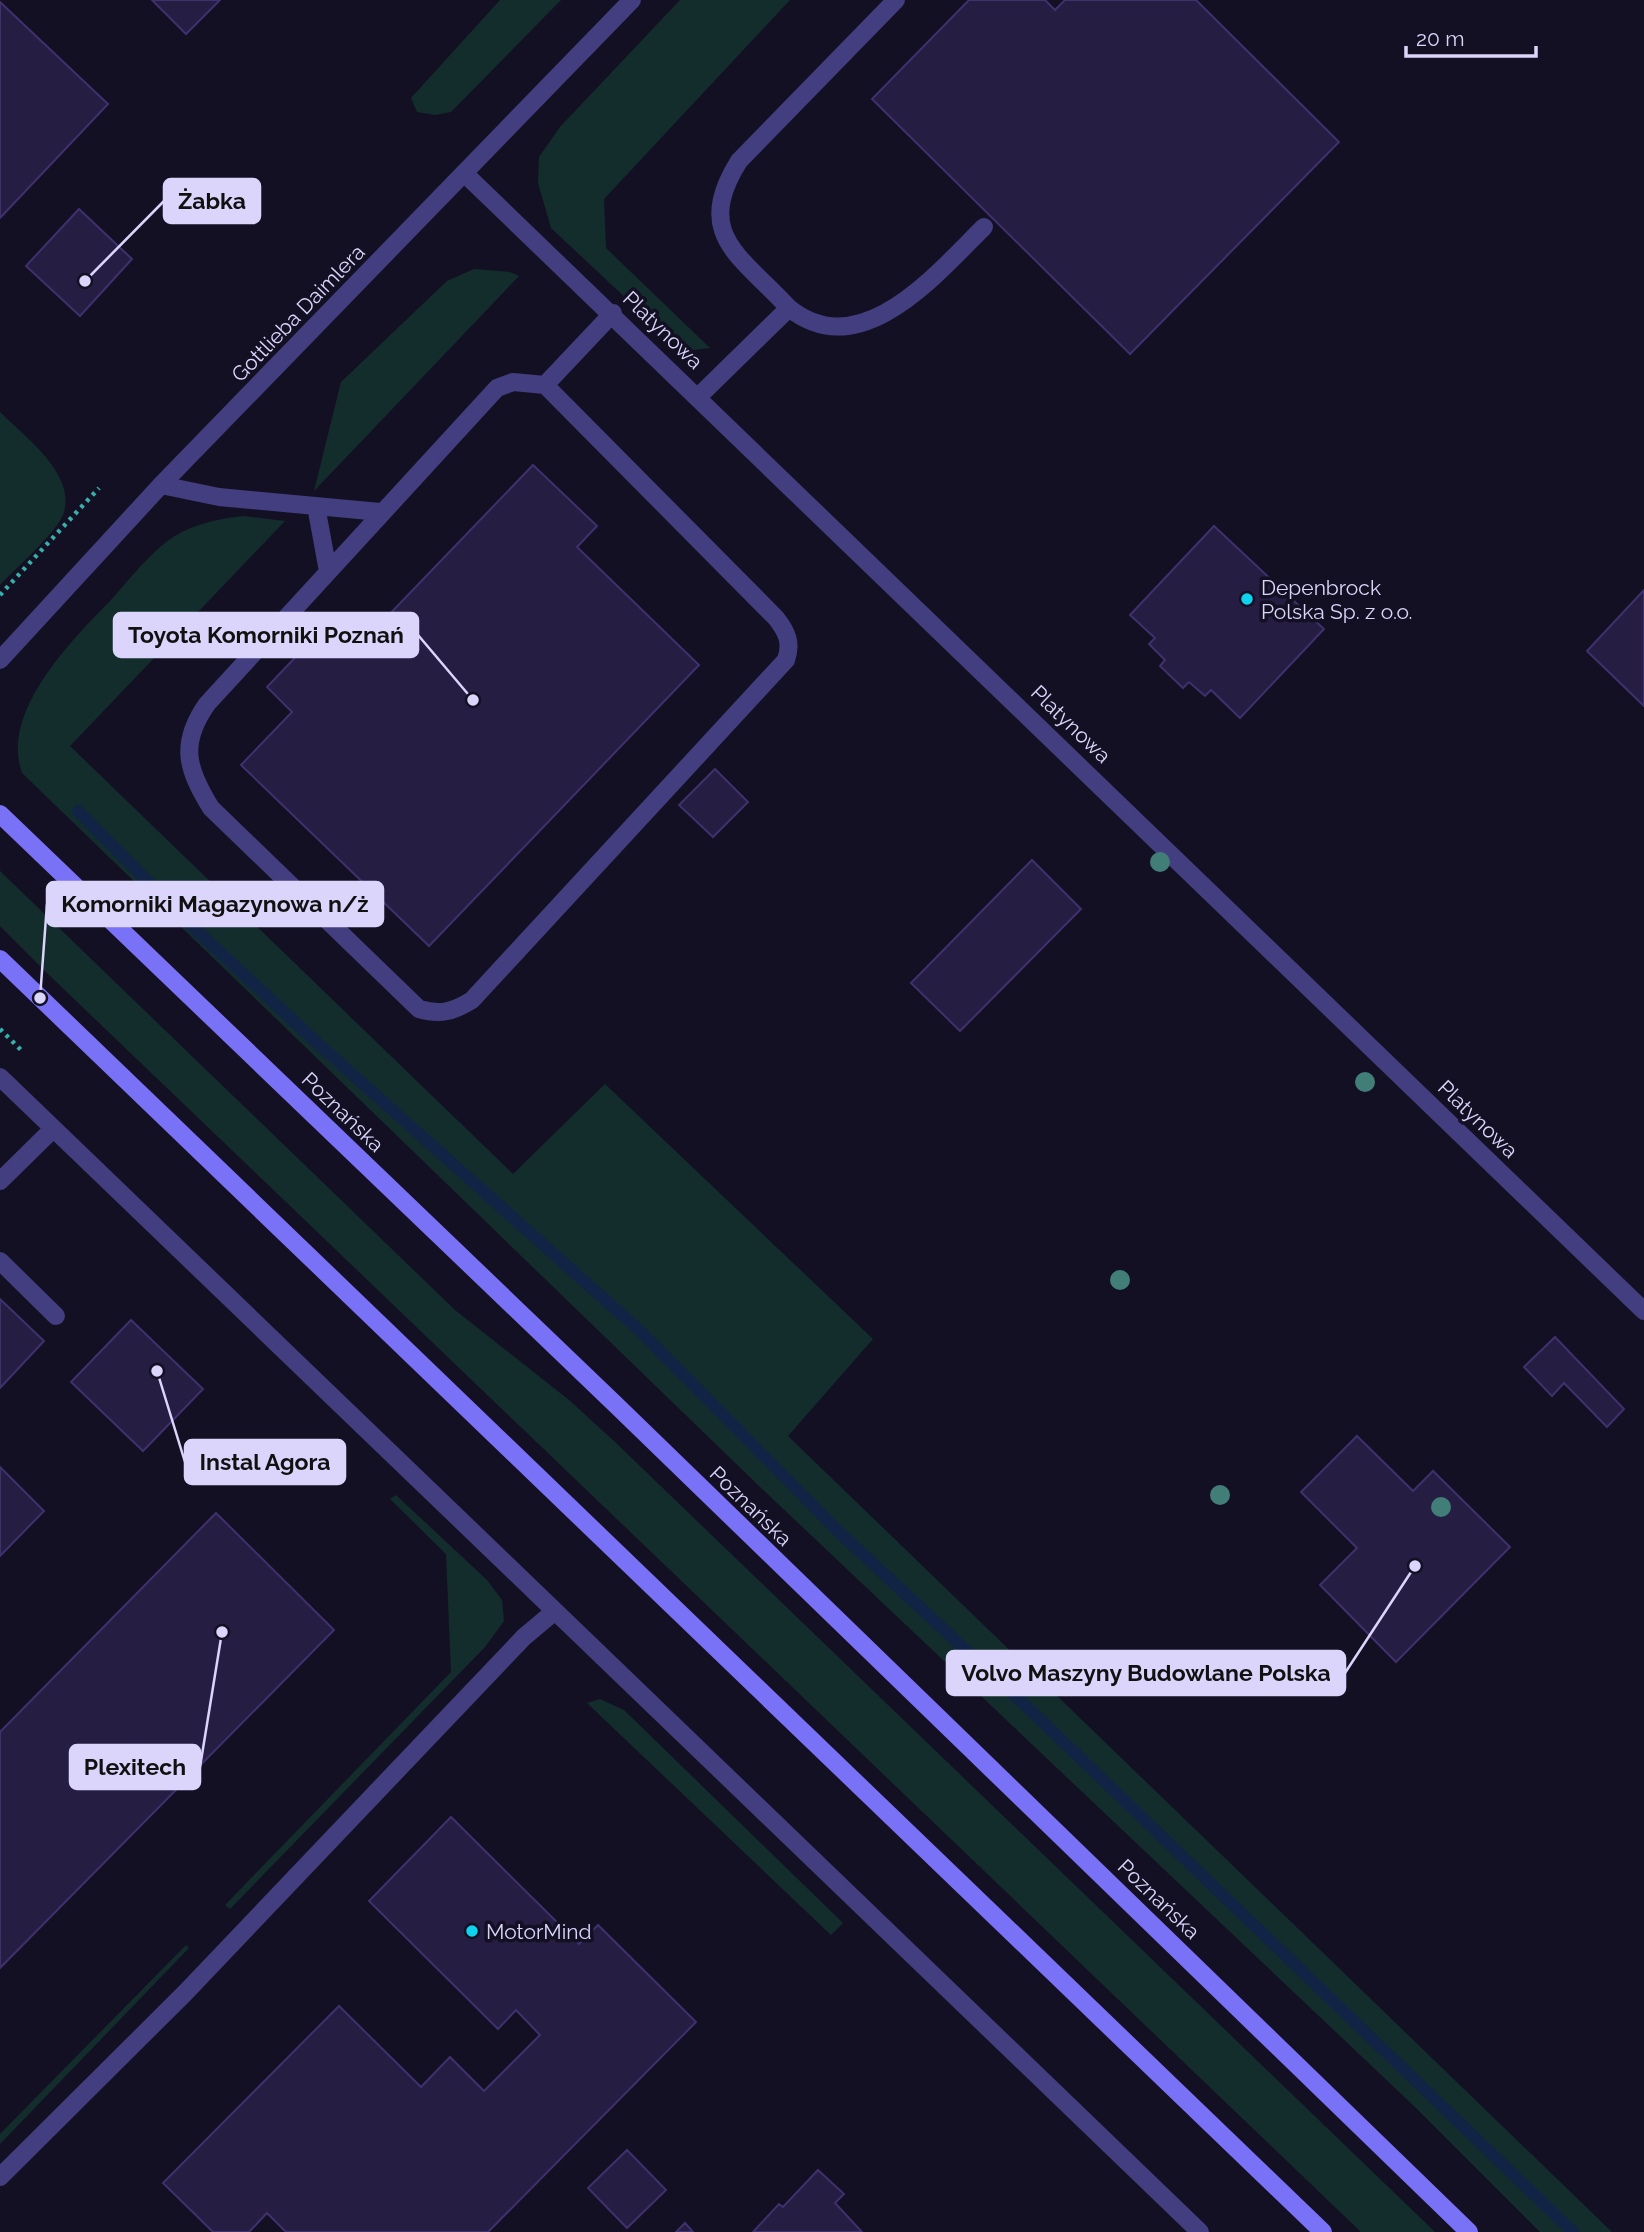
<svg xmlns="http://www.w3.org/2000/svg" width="1644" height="2232" font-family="Raleway,sans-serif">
	<rect width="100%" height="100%" fill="#141023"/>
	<path fill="#132d2d" d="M500 0H561L451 112 435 115 417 112 411 98Z
		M680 0H790L604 199 606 248 710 348 693 350 677 346 551 228 538 183 539 157 560 127Z
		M474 269 510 272 519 276 314 491 341 382 447 281Z
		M0 412C24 436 78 475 63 515 56 533 15 569 0 585Z
		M244 516 285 521 70 746 513 1174 605 1084 873 1339 788 1436 1612 2232H1540L1414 2106 757 1484 22 773C0 712 72 640 110 601 127 582 145 559 165 543 188 525 216 519 244 516Z
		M0 871 455 1310 569 1400 615 1442 1435 2232H1361L48 974 0 926Z
		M396 1495 487 1580 502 1600 504 1621 485 1647 230 1909 225 1905 451 1672 446 1554 390 1499Z
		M600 1699 624 1710 843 1923 831 1935 587 1703Z
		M186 1945 189 1948 0 2144V2134Z"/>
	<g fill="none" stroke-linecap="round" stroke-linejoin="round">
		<path stroke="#112446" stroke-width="12" d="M78 811 194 928 315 1041 640 1331 841 1534 1027 1707 1573 2232"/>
	</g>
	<path fill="#261d43" stroke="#3e316e" stroke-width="2" d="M152 0H220L186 34Z
		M969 0H1045L1055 10 1065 0H1196L1339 142 1130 354 872 99Z
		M0 2 108 104 0 218Z
		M79 209 132 259 80 316 26 266Z
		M533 465 597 526 577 547 699 665 429 946 241 765 292 712 267 687 329 622 356 649Z
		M1214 526 1324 629 1240 718 1211 690 1205 696 1189 682 1183 688 1160 666 1165 660 1149 644 1155 638 1130 615Z
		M1644 590V706L1587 651Z
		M715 769 748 802 713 837 679 805Z
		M1032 860 1081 909 960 1031 911 983Z
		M0 1299 44 1341 0 1388Z
		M131 1320 203 1389 143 1451 71 1382Z
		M1555 1337 1624 1409 1607 1427 1564 1383 1552 1396 1524 1367Z
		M1357 1436 1413 1491 1433 1471 1510 1547 1396 1662 1320 1585 1357 1548 1301 1492Z
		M0 1467 44 1511 0 1556Z
		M216 1513 334 1630 0 1968V1732Z
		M451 1817 579 1944 598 1925 696 2022 488 2232H286L267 2213 249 2232H213L163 2183 339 2006 421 2087 450 2057 484 2091 540 2035 516 2010 498 2029 369 1901Z
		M627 2150 666 2190 627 2228 588 2188Z
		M818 2170 844 2194 835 2203 862 2232H753L779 2204 783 2207Z
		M685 2223 693 2232H676Z"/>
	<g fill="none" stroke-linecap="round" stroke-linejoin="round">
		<path stroke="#37afab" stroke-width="4.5" stroke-dasharray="3.5 5" stroke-linecap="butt" d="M0 595 99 488
			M0 1029 23 1052"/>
		<path stroke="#423e7f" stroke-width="18" d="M789 308C861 366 937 273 984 227
			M545 385 776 618C787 632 792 643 786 660L472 1000C453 1012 440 1015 419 1009L211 808C187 769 179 744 207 704L497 388 513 382 545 385 613 313
			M699 396 789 308C740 255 693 235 739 161L896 0
			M161 485 219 497 380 512
			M316 506 328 571
			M0 1181 53 1129
			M0 1261 56 1316"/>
		<path stroke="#423e7f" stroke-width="18" d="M464 173 1644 1311
			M0 1077 555 1611
			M0 2177 185 1993 524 1637 555 1611 1200 2232"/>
		<path stroke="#423e7f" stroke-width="18" d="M0 660 161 485 632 0"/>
		<path stroke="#7972f6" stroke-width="18" d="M0 814 615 1404 1469 2232
			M0 959 1323 2232"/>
	</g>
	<g fill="#417e78">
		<circle cx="1160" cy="862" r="10"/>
		<circle cx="1365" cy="1082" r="10"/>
		<circle cx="1120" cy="1280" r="10"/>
		<circle cx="1220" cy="1495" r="10"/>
		<circle cx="1441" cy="1507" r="10"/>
	</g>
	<g fill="#0fd2ee" stroke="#141023" stroke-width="2.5">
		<circle cx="1247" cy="599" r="7"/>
		<circle cx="472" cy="1931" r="7"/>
	</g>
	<g text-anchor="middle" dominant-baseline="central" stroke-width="7" stroke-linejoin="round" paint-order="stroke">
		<g font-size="21" fill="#dbd5fc" stroke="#141023">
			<text transform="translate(298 313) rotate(-46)">Gottlieba Daimlera</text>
			<text transform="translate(663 330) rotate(44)">Platynowa</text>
			<text transform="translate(1071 724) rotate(44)">Platynowa</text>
			<text transform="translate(343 1112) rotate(44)">Poznańska</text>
			<text transform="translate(1478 1119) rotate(44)">Platynowa</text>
			<text transform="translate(751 1506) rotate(44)">Poznańska</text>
			<text transform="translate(1159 1899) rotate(44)">Poznańska</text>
		</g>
		<g font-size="21" fill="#dbd5fc" stroke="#141023" text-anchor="start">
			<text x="1261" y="587">Depenbrock<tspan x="1261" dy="24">Polska Sp. z o.o.</tspan></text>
			<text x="486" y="1931">MotorMind</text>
		</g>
	</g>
	<path fill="none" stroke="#dbd5fc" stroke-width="2.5" d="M85 281L164 201M473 700L418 635M40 998L47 904M157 1371L185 1462M1415 1566L1345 1673M222 1632L200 1767"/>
	<g fill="#dbd5fc" stroke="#141023" stroke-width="2.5">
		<circle cx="85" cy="281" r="7"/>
		<circle cx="473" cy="700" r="7"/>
		<circle cx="40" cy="998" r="7"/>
		<circle cx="157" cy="1371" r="7"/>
		<circle cx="1415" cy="1566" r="7"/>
		<circle cx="222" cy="1632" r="7"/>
	</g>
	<g fill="#dbd5fc" stroke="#dbd5fc" stroke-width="2.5">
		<rect x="164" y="179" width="96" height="44" rx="7"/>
		<rect x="114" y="613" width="304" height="44" rx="7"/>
		<rect x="47" y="882" width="336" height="44" rx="7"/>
		<rect x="185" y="1440" width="160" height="44" rx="7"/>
		<rect x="947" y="1651" width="398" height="44" rx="7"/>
		<rect x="70" y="1745" width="130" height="44" rx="7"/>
	</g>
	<g font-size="23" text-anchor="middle" font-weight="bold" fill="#111">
		<text x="212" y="209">Żabka</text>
		<text x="266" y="643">Toyota Komorniki Poznań</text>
		<text x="215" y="912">Komorniki Magazynowa n/ż</text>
		<text x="265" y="1470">Instal Agora</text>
		<text x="1146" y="1681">Volvo Maszyny Budowlane Polska</text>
		<text x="135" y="1775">Plexitech</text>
	</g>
	<path d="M1406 46v10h130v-10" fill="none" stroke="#dbd5fc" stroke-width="3.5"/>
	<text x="1416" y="46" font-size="21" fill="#dbd5fc" stroke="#141023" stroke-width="5" paint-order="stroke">20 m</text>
</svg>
